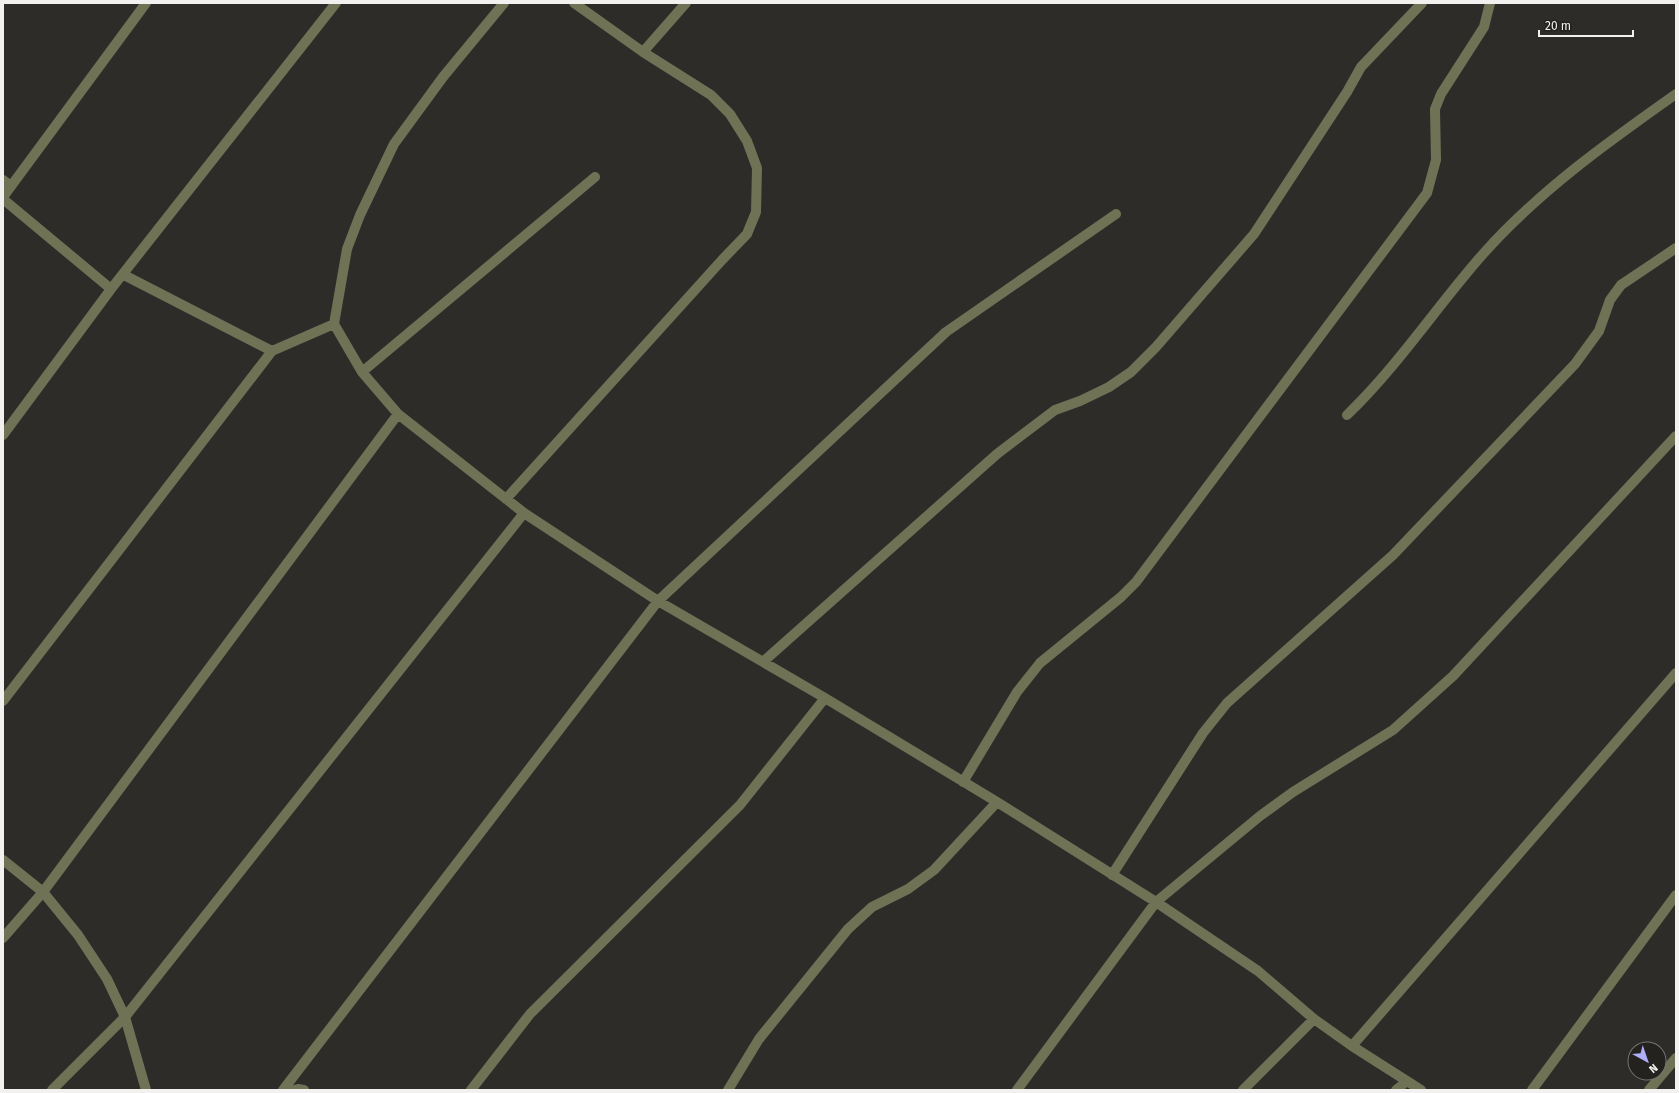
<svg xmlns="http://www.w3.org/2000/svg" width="1679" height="1093" font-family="'Fira Sans',sans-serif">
	<rect width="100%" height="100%" fill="#2e2c29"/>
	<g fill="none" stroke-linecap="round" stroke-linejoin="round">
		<path stroke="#707256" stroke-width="10" d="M504 3 443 77 394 144 360 215 347 249 334 324 362 372 398 414 524 513 658 601 825 698 997 802 1156 902 1258 971 1314 1019 1352 1046 1421 1090
			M643 52 686 3
			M3 180 11 186
			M3 199 111 289
			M124 275 272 351 334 324
			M362 372 595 177
			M1347 415C1398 366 1437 306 1483 254 1539 191 1608 142 1676 94
			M3 435 111 289 336 3
			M506 499 722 260 747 234 756 212 757 168 747 141 730 114 711 95 643 52 574 3
			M764 661 997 454 1055 410 1080 401 1109 387 1131 372 1156 347 1254 234 1347 92 1361 67 1422 3
			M3 701 272 351
			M963 782 1017 692 1040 663 1121 597 1136 582 1427 193 1436 160 1435 109 1441 94 1484 27 1490 3
			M1112 875 1203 733 1227 703 1393 555 1575 364 1599 331 1610 300 1621 285 1676 248
			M3 938 43 892 398 414
			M1352 1046 1676 673
			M52 1090 125 1017 524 513
			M283 1090 658 601 946 332 1116 214
			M294 1090 298 1089 304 1090
			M471 1090 530 1014 740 805 825 698
			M728 1090 759 1039 848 929 872 907 908 889 934 870 997 802
			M1017 1090 1156 902 1260 816 1293 792 1393 730 1453 676 1676 436
			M1243 1090 1314 1019
			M1396 1090 1407 1081
			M1532 1090 1676 895
			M1649 1090 1676 1058"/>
		<path stroke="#707256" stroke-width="10" d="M3 197 146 3
			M3 860 43 892 78 935 107 979 125 1017 146 1090"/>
	</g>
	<rect width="1679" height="1093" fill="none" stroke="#f2f1ef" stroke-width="8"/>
	<g transform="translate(1647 1061) rotate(140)"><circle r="19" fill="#24221f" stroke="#767572"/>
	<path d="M0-3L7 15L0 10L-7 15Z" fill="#afaefa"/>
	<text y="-6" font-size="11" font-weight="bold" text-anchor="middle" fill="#f2f1ef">N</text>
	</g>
	<path d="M1539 30v6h94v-6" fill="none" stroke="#f2f1ef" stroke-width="2"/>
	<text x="1545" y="30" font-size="12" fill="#f2f1ef" stroke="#24221f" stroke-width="3" paint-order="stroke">20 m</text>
</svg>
